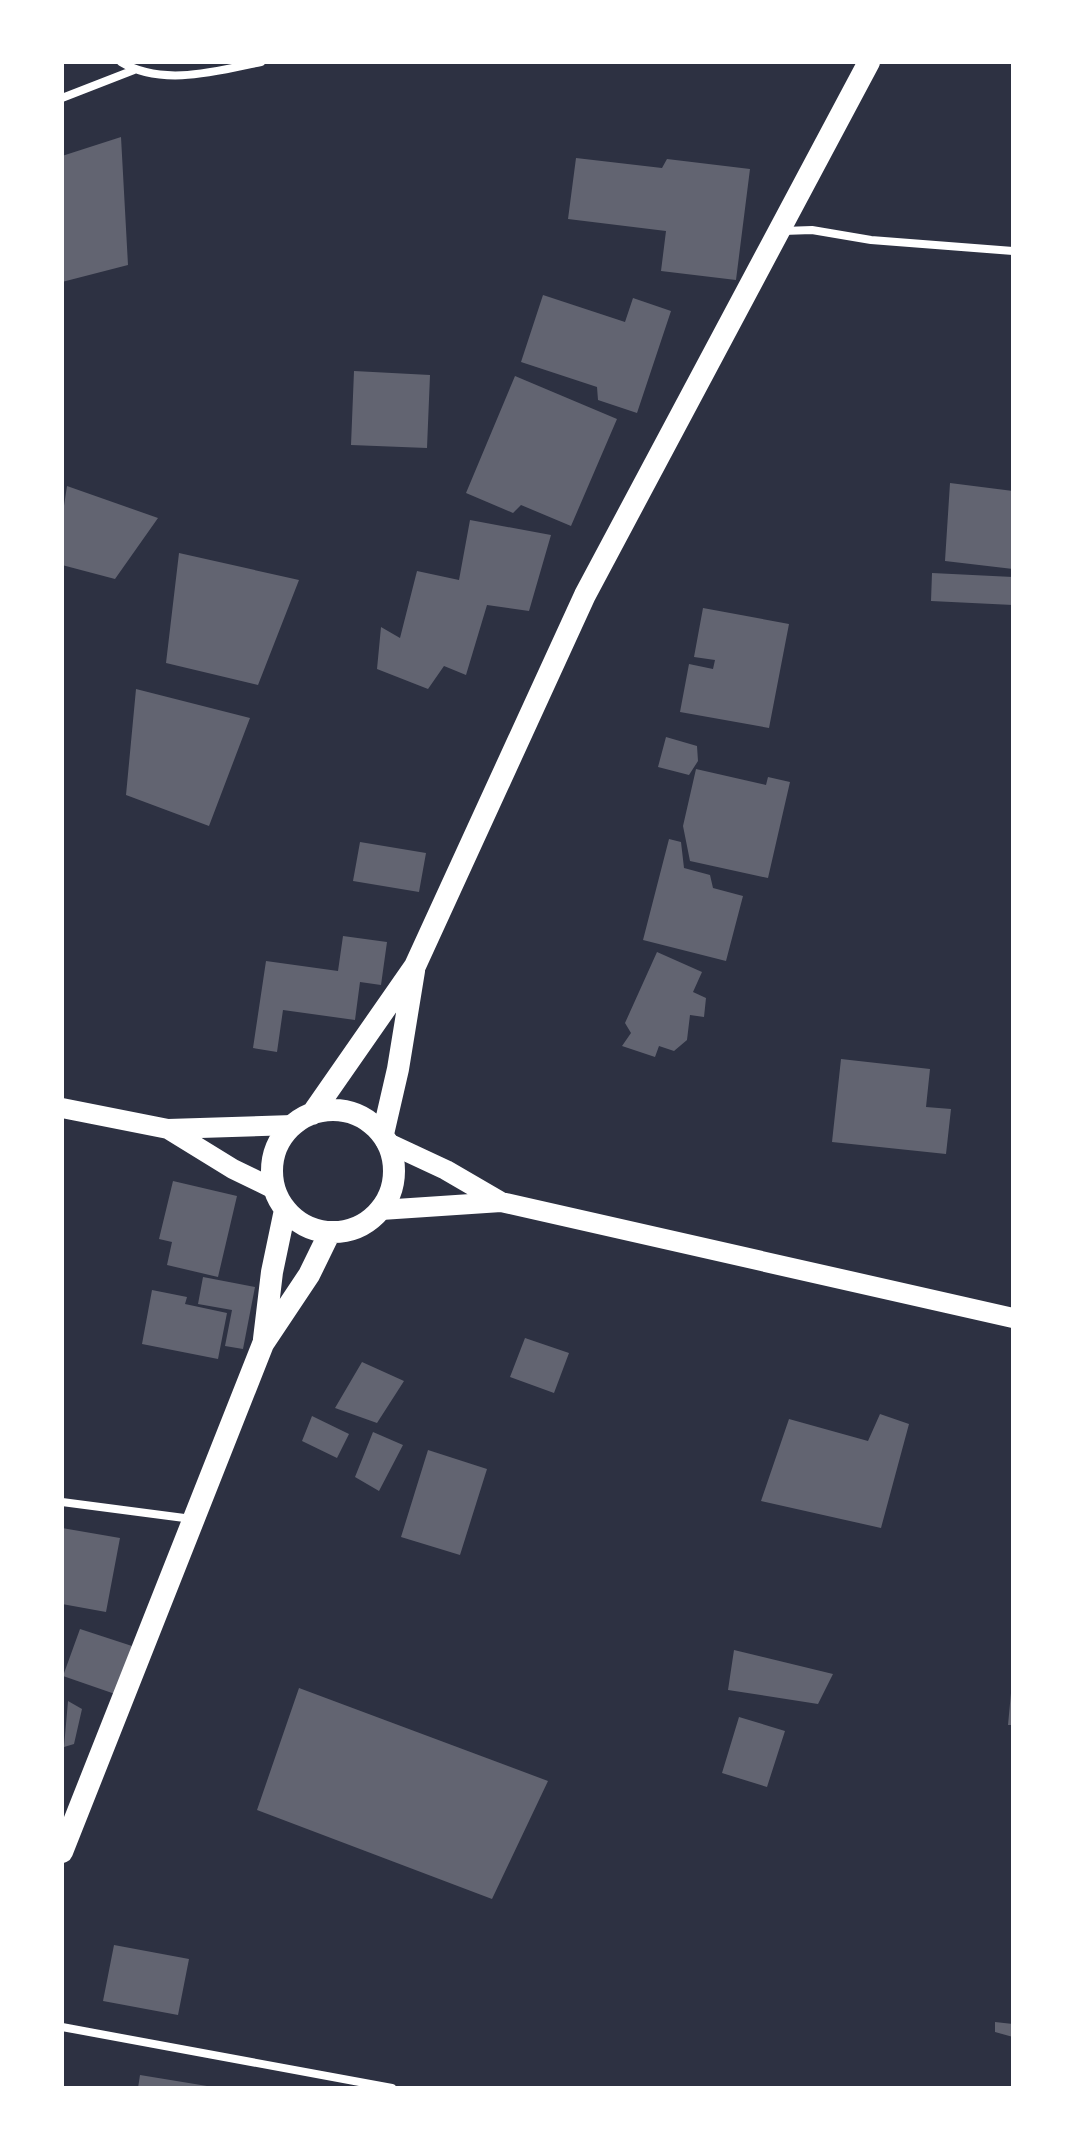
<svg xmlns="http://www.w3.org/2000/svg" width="1075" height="2150" font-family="Cabin,sans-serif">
	<rect width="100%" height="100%" fill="#2d3142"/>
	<path fill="#626471" d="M121 137 128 265 62 282V156Z
		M576 158 662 168 667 159 750 169 736 280 661 271 666 231 568 219Z
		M543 295 625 322 633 298 671 311 637 413 598 400 597 387 521 362Z
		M354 371 430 375 427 448 351 445Z
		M515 376 617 419 571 526 521 505 513 513 466 493Z
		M950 483 1013 491V569L945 561Z
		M67 486 158 518 115 579 62 565V519Z
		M470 520 551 535 529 611 487 605 466 675 444 666 428 689 377 669 381 627 400 638 417 571 459 580Z
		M179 553 299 580 258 685 166 663Z
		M932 573 1013 577V605L931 601Z
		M703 608 789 624 769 728 680 712 689 664 713 669 715 660 694 657Z
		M136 689 250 718 209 826 126 795Z
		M666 737 697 746 698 761 689 775 658 767Z
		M696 769 766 785 768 777 790 782 768 878 690 861 683 826Z
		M669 839 681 842 684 868 710 875 713 888 743 896 726 961 643 940Z
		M360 842 426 853 419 892 353 881Z
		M343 936 387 942 381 985 360 982 355 1020 283 1010 277 1052 253 1048 266 961 338 971Z
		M657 952 702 972 693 992 706 998 704 1017 690 1015 687 1040 674 1051 659 1046 655 1057 622 1046 631 1033 625 1023Z
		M841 1059 930 1069 926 1107 951 1109 946 1154 832 1142Z
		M173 1181 237 1196 218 1277 167 1265 172 1242 159 1239Z
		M203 1277 255 1287 243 1349 225 1346 232 1310 198 1304Z
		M152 1290 187 1297 185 1304 227 1313 218 1359 142 1344Z
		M525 1338 569 1353 554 1393 510 1377Z
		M362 1362 404 1381 377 1423 335 1408Z
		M880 1414 909 1424 881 1528 761 1501 789 1419 868 1441Z
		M312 1416 349 1434 337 1458 302 1441Z
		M373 1432 403 1445 379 1491 355 1477Z
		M428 1450 487 1469 460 1555 401 1537Z
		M62 1528 120 1538 106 1612 62 1604Z
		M80 1629 132 1646 115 1694 63 1676Z
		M734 1650 833 1674 818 1704 728 1690Z
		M299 1688 548 1781 492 1899 257 1810Z
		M1011 1693H1013V1725H1008Z
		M68 1701 82 1709 74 1744 64 1747Z
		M739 1717 785 1731 767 1787 722 1773Z
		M114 1945 189 1959 178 2015 103 2001Z
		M995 2022 1013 2024V2037L995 2032Z
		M140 2075 207 2086V2088H138Z"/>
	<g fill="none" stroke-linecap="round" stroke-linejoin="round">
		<path stroke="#fff" stroke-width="8" d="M121 62C162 87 217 71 261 62
			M62 98 134 70
			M783 231 812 230 871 240 1013 251
			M62 1502 192 1519
			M62 2027 392 2088"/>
		<path stroke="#fff" stroke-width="20" d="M62 1108 168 1129 293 1125
			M168 1129 233 1169 274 1189
			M386 1142 446 1170 501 1202 1013 1318
			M381 1210 501 1202"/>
		<path stroke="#fff" stroke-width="22" d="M272 1171a61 61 0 1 1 122 0a61 61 0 1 1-122 0Z
			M312 1114 415 966 585 595 869 62
			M383 1134 398 1069 414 971
			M264 1339 272 1272 285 1210
			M62 1852 263 1344 309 1275 330 1232"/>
	</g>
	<rect width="1075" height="2150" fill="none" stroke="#ffffff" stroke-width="128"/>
</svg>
